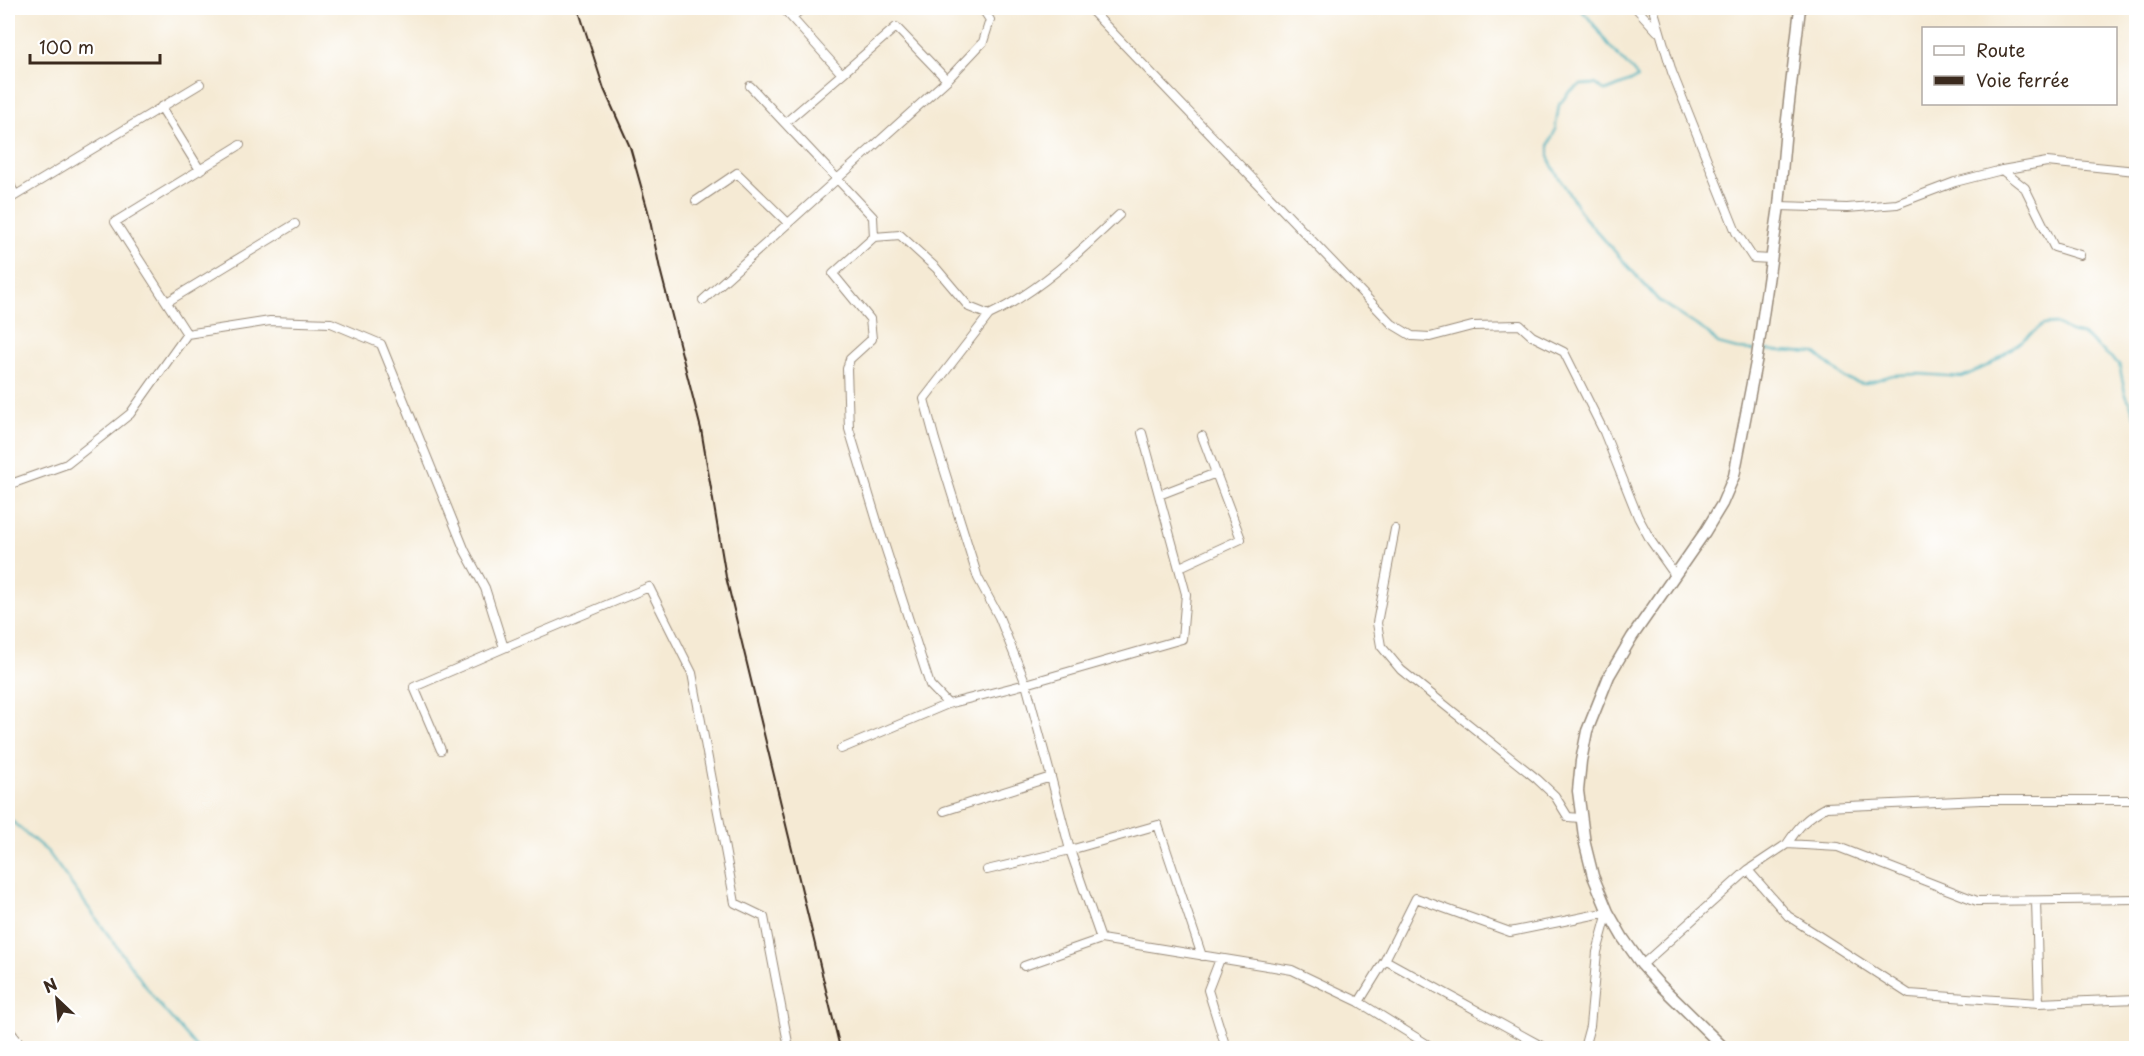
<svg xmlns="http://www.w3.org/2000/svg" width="2144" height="1056" font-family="'Playpen Sans',sans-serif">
	<rect width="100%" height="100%" fill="#fff"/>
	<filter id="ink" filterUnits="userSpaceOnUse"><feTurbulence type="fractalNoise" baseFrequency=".0167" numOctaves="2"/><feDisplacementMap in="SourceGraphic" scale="12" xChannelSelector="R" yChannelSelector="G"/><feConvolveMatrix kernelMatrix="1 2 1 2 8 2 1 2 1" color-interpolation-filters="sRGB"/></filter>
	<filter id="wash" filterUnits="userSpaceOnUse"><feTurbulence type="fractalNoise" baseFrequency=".008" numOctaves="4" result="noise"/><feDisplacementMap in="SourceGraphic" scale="24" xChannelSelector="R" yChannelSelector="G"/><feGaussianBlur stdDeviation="1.35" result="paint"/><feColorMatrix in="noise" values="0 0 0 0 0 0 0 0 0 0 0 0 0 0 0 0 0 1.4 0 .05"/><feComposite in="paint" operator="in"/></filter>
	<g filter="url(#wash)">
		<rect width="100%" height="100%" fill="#f5ead4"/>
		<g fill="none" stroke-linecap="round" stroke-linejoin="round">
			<path stroke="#3dacba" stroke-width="2" d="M1579 8C1593 20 1601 36 1612 49 1621 59 1631 67 1638 78L1606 91 1595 84 1581 85 1569 92 1559 105 1555 131 1549 144V159L1555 171 1584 217 1659 301 1708 333 1718 344 1737 349 1754 350
				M1763 350 1815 353 1846 379 1863 384 1893 375 1919 374 1962 377 1989 365 2043 325 2056 324 2070 332 2083 335 2119 364 2125 392 2136 417
				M8 818 48 852 157 1002 197 1048"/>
		</g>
	</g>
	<g filter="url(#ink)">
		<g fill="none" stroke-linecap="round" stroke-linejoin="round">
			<g stroke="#988a79" stroke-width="10">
				<path id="street" d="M783 8 842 74 785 123
					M1089 8 1392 324 1412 336 1430 337 1472 326 1520 325 1532 336 1564 352 1604 432 1638 517 1651 541 1675 575
					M1636 8 1657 31
					M1653 8 1672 72 1736 232 1753 258 1771 259
					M792 17 803 8
					M947 80 983 42 990 20 982 8
					M750 86 873 217 874 237 833 274 870 319 872 339 850 359 847 369 849 429 880 531 930 685 948 704
					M161 107 200 170
					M2002 170 2047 162 2136 171
					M8 180 15 195
					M8 200 200 84
					M696 201 737 173 788 223
					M1779 206 1847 208 1897 204 1955 182 2002 170 2025 188 2054 247 2080 255
					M874 237 900 235 936 268 969 307 989 315C1038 292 1080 252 1119 215
					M703 300 947 80 896 27 842 74
					M167 302 295 224
					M989 315 924 399 935 440 978 578 999 617 1026 684 1182 639 1186 594 1142 433
					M187 334 115 222 240 145
					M8 485 67 464 130 414 187 334 270 321 331 323 381 344 465 551 485 588 504 648 649 587 692 673 735 903 764 917 789 1048
					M1159 495 1216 473 1202 436
					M1395 529 1377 623 1381 646 1401 670 1537 779 1555 796 1568 817 1580 818
					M1180 567 1241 539 1216 473
					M841 749 948 704 1026 684 1051 777 944 811
					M441 750 414 687 504 648
					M1787 844C1799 826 1806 818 1826 807L1981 800H2136
					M987 870 1070 850 1051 777
					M1748 870 1788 916 1909 994 2039 1003 2136 999
					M2036 901 2039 1003
					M1101 939 1070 850 1158 825 1202 956
					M1220 959 1208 990 1226 1048
					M1385 960 1545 1048
					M1642 965 1748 870 1787 844 1838 847 1977 901 2136 899
					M1024 966 1101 939 1292 970 1359 1002 1433 1048
					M1359 1002 1385 960 1416 898 1510 932 1608 912 1597 952 1590 1026 1584 1048"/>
			</g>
			<g stroke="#988a79" stroke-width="13">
				<path id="secondary" d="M1724 1048 1658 983 1642 965 1623 938 1608 912 1593 876 1585 844 1578 791 1581 761 1587 731 1609 676 1632 637 1705 532 1722 504 1734 476 1757 357 1779 206 1786 128 1800 8"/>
			</g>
			<g stroke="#988a79" stroke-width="14">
				<path id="primary" d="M8 1032 21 1048"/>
			</g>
			<use href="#street" stroke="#fff" stroke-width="8"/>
			<use href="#secondary" stroke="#fff" stroke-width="10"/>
			<use href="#primary" stroke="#fff" stroke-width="12"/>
			<path stroke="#3b2a1e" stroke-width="2" d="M578 8 604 89 630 147 648 211 660 269 701 429 726 577 840 1048"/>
		</g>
	</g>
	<rect width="2144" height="1056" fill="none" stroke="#fff" stroke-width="30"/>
	<rect x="1922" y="27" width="195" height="78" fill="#ffffff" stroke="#b1aaa5" stroke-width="1.5"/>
	<rect x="1934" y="46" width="30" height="9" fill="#ffffff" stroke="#b1aaa5" stroke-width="1.5"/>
	<text x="1976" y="57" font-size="18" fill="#3b2a1e">Route</text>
	<rect x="1934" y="76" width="30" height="9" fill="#3b2a1e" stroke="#b1aaa5" stroke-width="1.5"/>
	<text x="1976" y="87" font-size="18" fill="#3b2a1e">Voie ferrée</text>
	<g transform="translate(57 999) rotate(334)" stroke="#ffffff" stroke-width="4.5" paint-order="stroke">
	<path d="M0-4.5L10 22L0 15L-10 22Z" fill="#3b2a1e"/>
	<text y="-9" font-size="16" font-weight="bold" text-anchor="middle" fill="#3b2a1e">N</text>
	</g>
	<path d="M30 54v9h130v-9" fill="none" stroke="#3b2a1e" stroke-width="3"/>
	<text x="39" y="54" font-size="18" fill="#3b2a1e" stroke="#ffffff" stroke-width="4.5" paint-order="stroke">100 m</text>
</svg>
